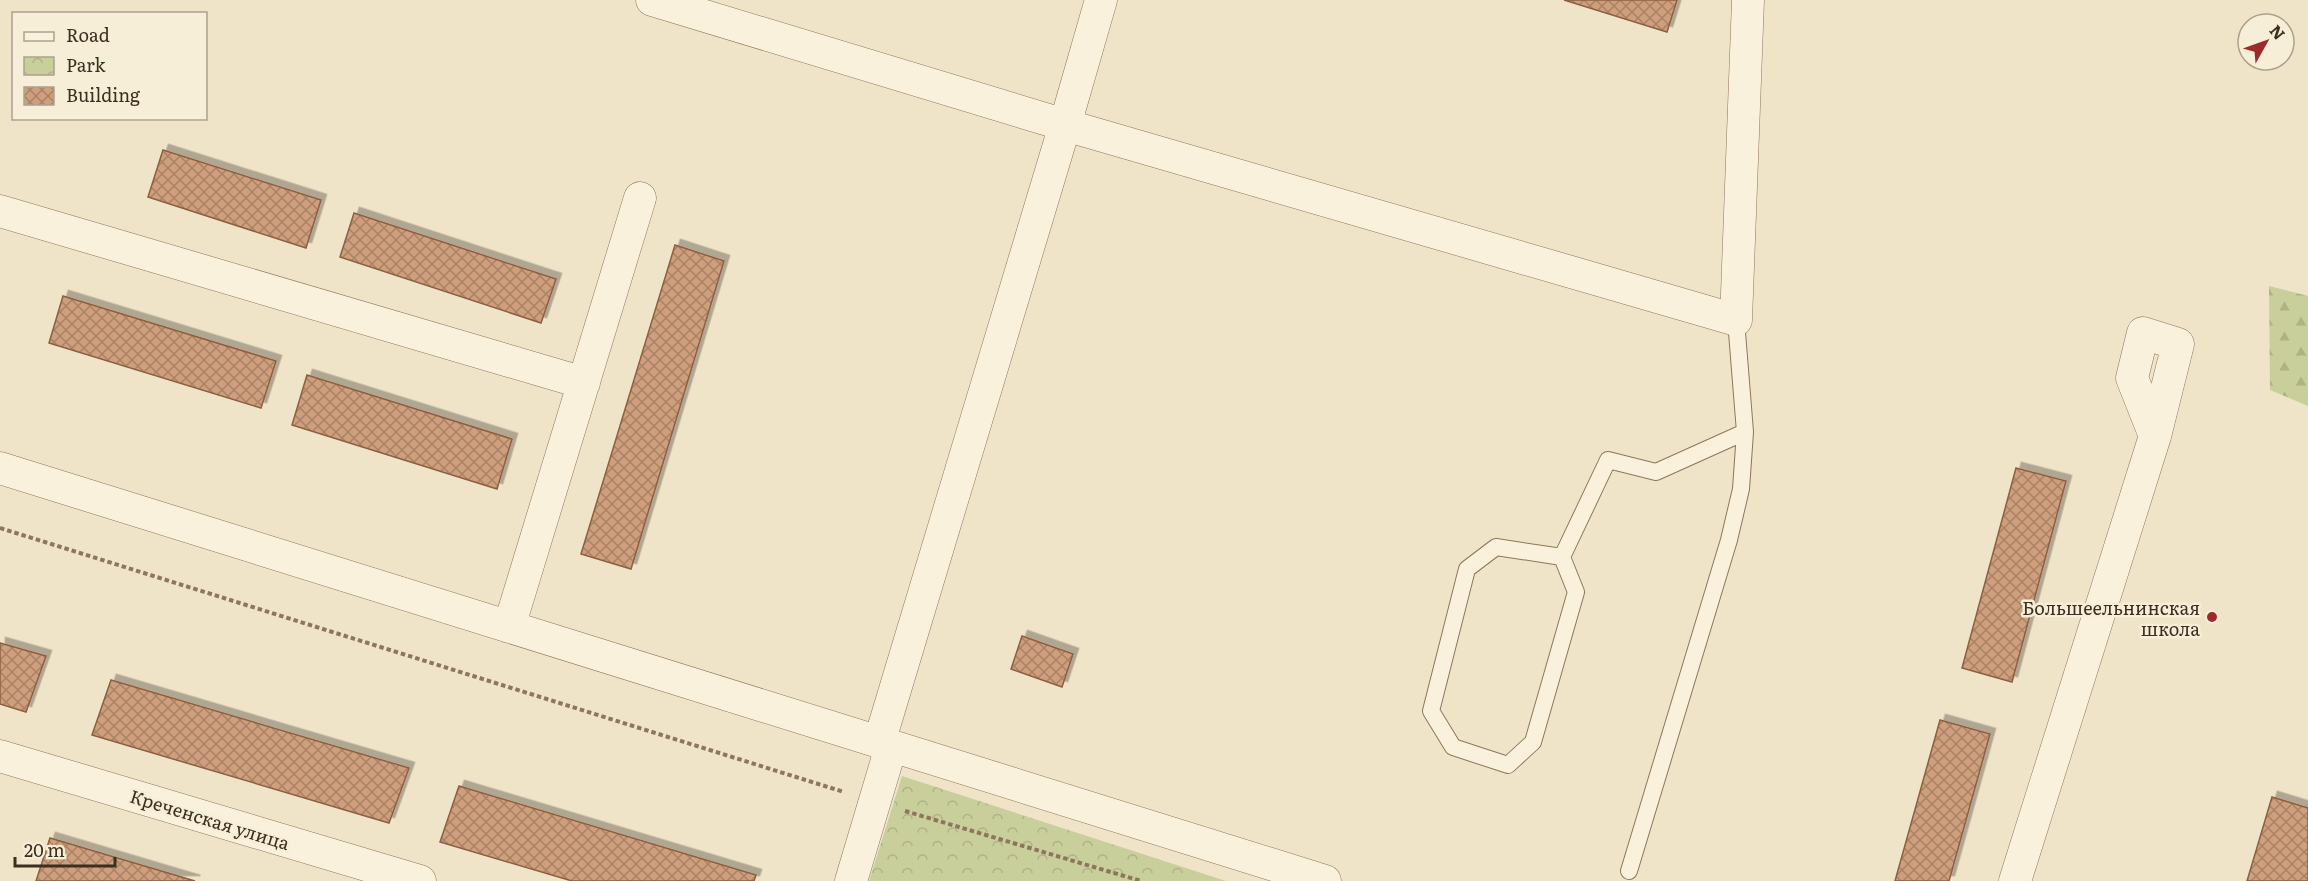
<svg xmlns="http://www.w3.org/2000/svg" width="2308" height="881" font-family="Literata,serif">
	<defs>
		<pattern id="forest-firs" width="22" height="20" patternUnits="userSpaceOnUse" patternTransform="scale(1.5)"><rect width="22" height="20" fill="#c9cf9b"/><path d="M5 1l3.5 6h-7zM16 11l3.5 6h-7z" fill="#aeb285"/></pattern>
		<pattern id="park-crowns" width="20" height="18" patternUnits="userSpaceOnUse" patternTransform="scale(1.5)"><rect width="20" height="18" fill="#c9cf9b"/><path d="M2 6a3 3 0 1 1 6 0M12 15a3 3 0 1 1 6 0" fill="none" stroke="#aeb285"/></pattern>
		<pattern id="building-cross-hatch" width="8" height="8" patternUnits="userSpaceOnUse" patternTransform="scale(1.5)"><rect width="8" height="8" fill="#cf9f7d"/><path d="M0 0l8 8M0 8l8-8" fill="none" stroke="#a98266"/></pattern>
		<filter id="shadow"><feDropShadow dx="5.5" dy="-5.5" stdDeviation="0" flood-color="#0004"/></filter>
	</defs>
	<rect width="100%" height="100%" fill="#f0e4c8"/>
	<path fill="url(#forest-firs)" d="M2269 286 2308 296V406L2270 390Z"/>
	<path fill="url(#park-crowns)" d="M902 776 1226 881H869Z"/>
	<path fill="url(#building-cross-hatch)" stroke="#8d5f41" stroke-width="1.5" filter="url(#shadow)" d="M1564 0H1677L1667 32Z
		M163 150 321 200 306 248 148 197Z
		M354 213 556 279 541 323 340 257Z
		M675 245 724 261 631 569 581 554Z
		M63 296 276 361 261 408 49 343Z
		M307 375 512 439 497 489 292 425Z
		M2016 468 2066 481 2012 682 1962 668Z
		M1022 636 1073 654 1062 687 1011 669Z
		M0 643 46 656 26 712 0 704Z
		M111 680 409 768 389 823 92 735Z
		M1940 720 1990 734 1949 881H1895Z
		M459 786 756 875 754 881H572L440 842Z
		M2272 797 2308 808V881H2247Z
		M50 838 195 881H36Z"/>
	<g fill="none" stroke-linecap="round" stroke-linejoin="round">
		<g stroke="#8d765c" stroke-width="18">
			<path id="service" d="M1562 557 1496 547 1467 569 1431 711 1453 747 1508 765 1533 742 1576 592 1562 557 1608 460 1656 472 1745 432
				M1629 871 1729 540 1741 489 1745 432 1736 320"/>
		</g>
		<g stroke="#8d765c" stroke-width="33">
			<path id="minor" d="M652 0 1065 125 1736 320 1748 0
				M0 211 584 383
				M0 468 1325 881
				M509 627 640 198
				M879 743 1065 125 1101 0
				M0 756 420 881
				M851 881 891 747
				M2015 881 2155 436 2178 344 2143 333 2132 378 2155 436"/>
		</g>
		<path stroke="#8d765c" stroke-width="4" stroke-dasharray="4.5 3" stroke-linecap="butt" d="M0 528 844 792
			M905 811 1141 881"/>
		<use href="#service" stroke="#faf1dc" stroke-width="16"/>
		<use href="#minor" stroke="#faf1dc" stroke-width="32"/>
	</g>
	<circle fill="#9e2a2b" stroke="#f7eed8" stroke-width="2" cx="2212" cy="617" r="6"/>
	<g text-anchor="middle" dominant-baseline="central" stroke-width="5" stroke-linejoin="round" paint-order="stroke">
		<g font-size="18" fill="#3d2e20" stroke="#f7eed8" text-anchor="end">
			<text x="2200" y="607">Большеельнинская<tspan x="2200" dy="21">школа</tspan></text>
		</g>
		<g font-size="18" fill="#3d2e20" stroke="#f7eed8">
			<text transform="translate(210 819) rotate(17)">Креченская улица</text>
		</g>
	</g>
	<rect x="12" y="12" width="195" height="108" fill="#f7eed8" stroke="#ada18e" stroke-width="1.5"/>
	<rect x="24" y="32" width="30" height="9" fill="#faf1dc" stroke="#ada18e" stroke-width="1.5"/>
	<text x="66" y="42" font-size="18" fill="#3d2e20">Road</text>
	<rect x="24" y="57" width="30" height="18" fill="url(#park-crowns)" stroke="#ada18e" stroke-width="1.5"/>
	<text x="66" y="72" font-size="18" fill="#3d2e20">Park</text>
	<rect x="24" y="87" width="30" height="18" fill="url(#building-cross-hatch)" stroke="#ada18e" stroke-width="1.5"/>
	<text x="66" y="102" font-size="18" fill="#3d2e20">Building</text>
	<g transform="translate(2266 42) rotate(50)"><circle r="28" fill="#f7eed8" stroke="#ada18e" stroke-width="1.5"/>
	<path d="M0-4.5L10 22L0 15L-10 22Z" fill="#9e2a2b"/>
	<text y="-9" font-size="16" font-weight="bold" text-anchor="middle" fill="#3d2e20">N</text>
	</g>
	<path d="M15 857v9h100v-9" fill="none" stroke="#3d2e20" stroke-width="3"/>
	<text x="24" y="857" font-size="18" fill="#3d2e20" stroke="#f7eed8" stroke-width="4.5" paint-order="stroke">20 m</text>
</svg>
